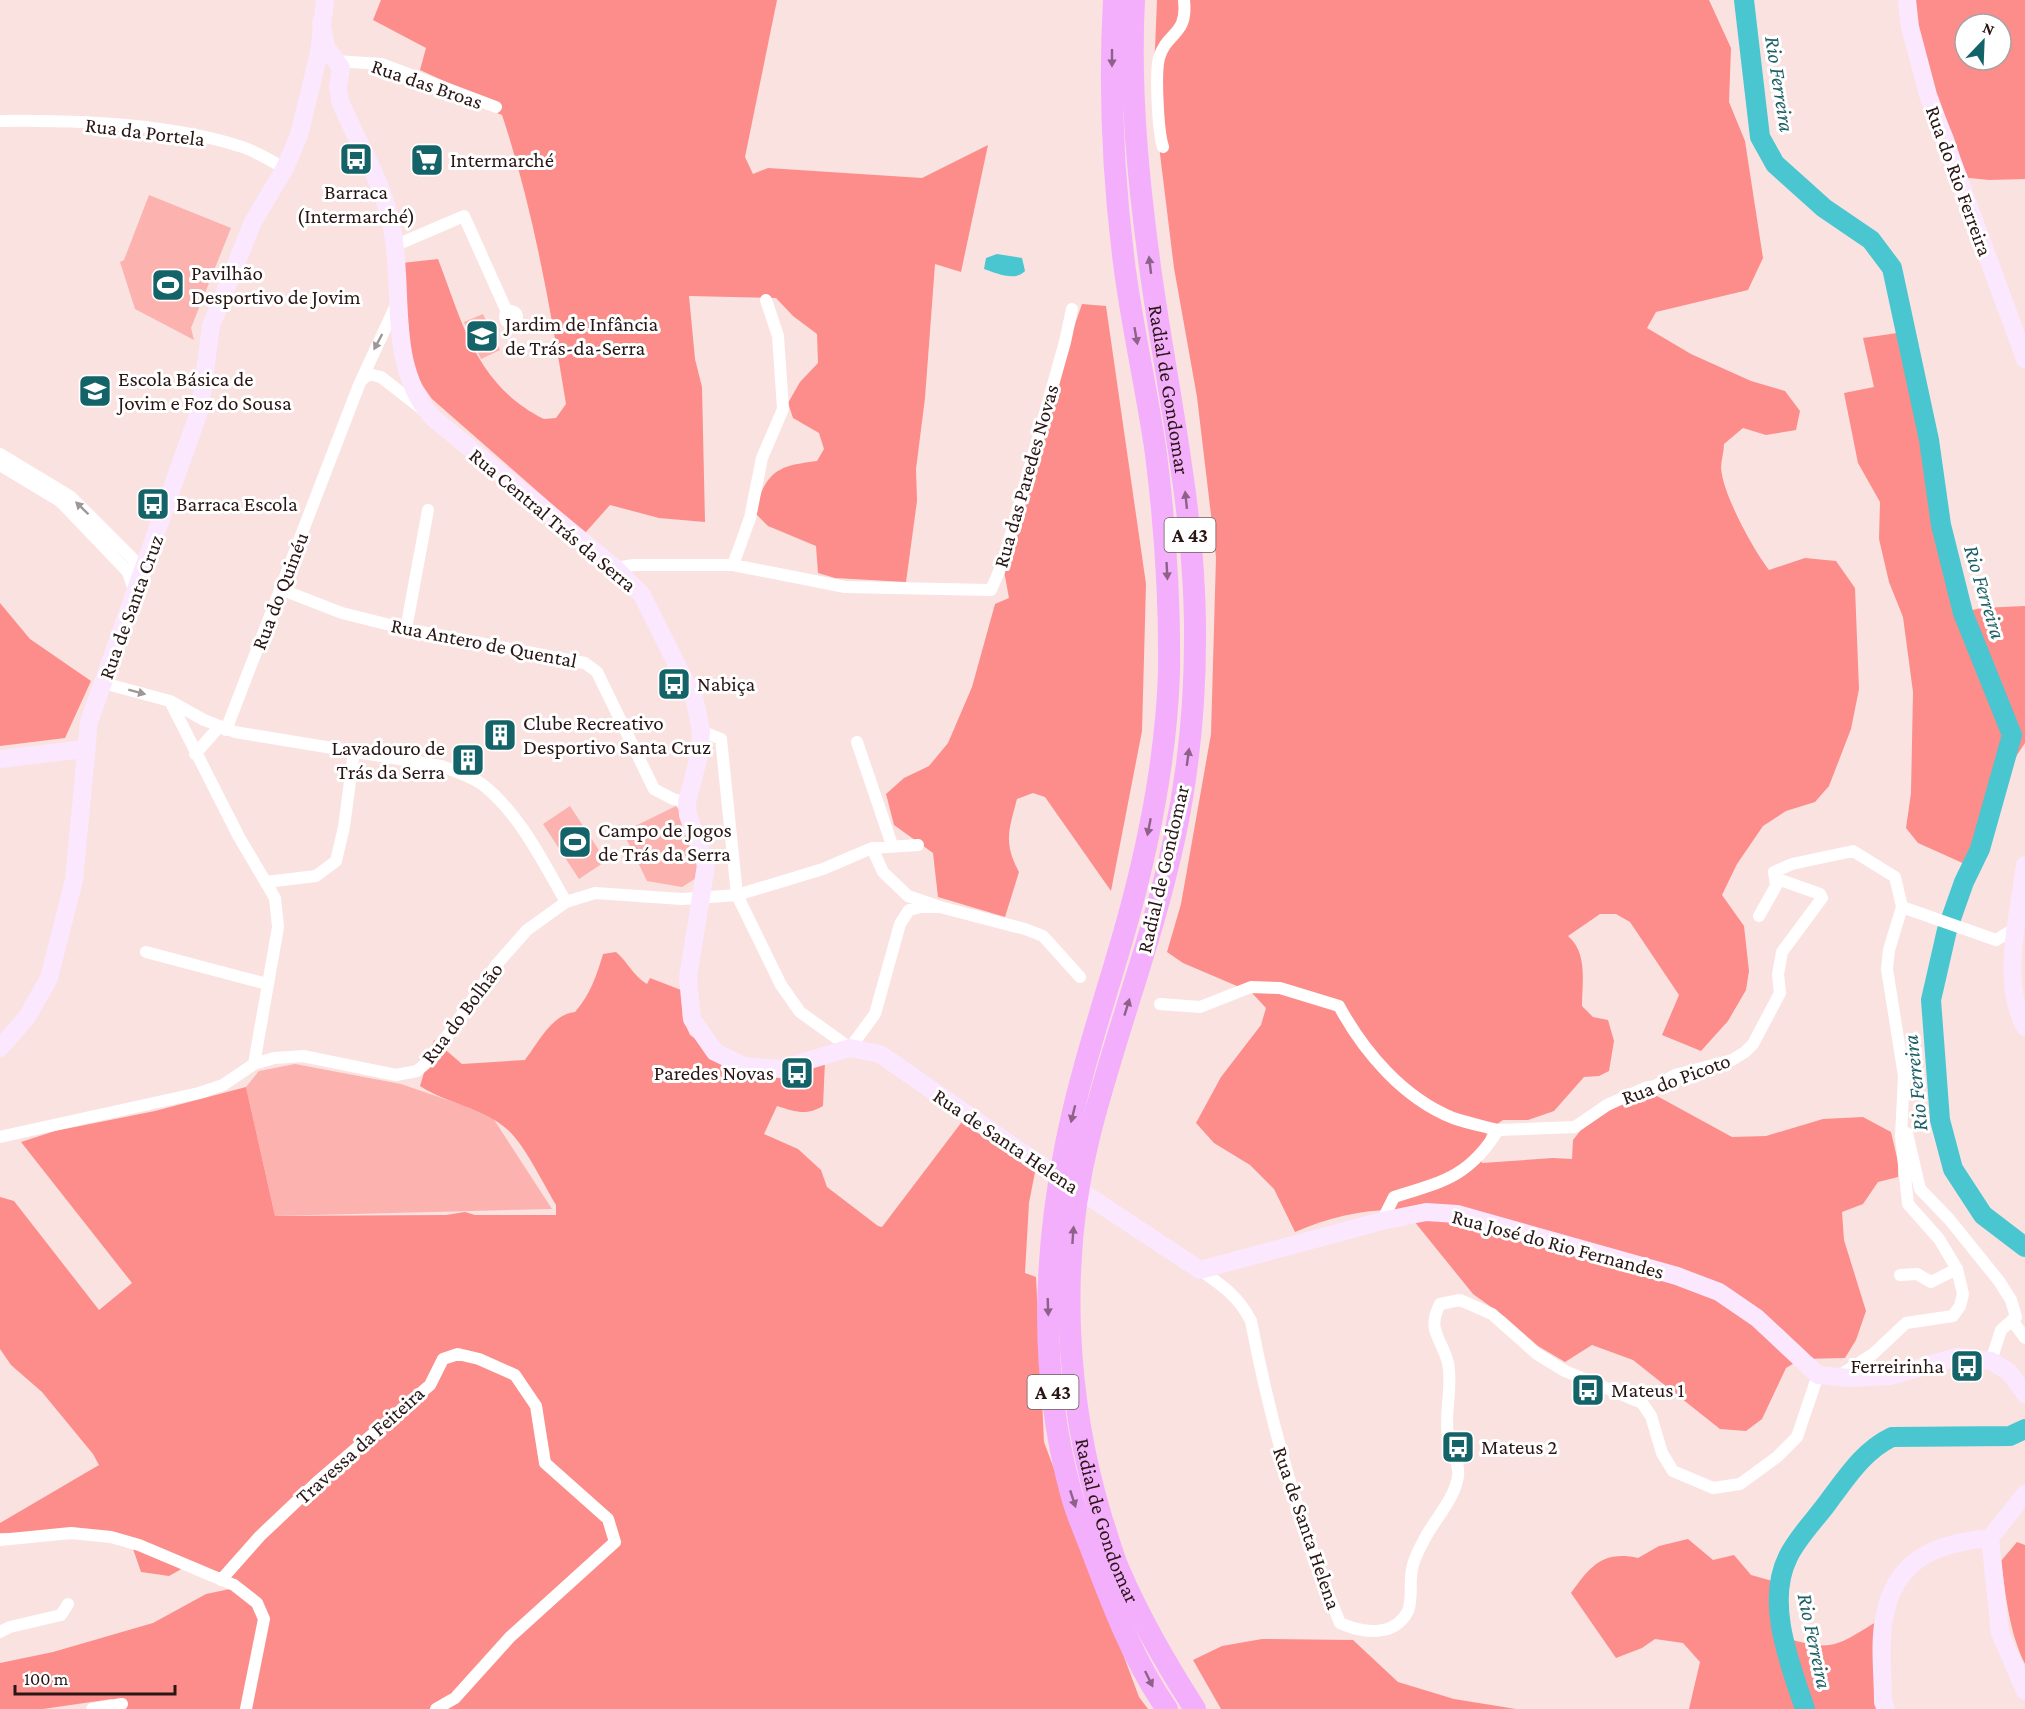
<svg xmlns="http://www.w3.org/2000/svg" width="2025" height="1709" font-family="'Crimson Pro',serif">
	<rect width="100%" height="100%" fill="#fae2e0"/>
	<path fill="#fcb2ae" d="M149 195 231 228 191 328 194 340 135 309 120 262 124 260Z
		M483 314 500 350 481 359 464 322Z
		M570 806 606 861 579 879 543 824Z
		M676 806C691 828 700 850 698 877L682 887 647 881 623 832Z
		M295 1064 401 1084 491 1115 552 1209 275 1216 246 1087 259 1071Z"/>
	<path fill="#fd8d8a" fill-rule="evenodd" d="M381 0H777L745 157 753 174 768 168 922 178 988 145 961 272 935 264 925 398 916 469 917 501 906 582 835 578 818 573 816 546 768 526 754 512C767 472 775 466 817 461L824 449 819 433 793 418 788 403 800 382 818 363 817 334 793 316 776 298 689 296 695 359 702 387 705 522 659 518 610 505 585 533 432 399 413 372 402 263 438 259C463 324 476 385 544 419L556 418 566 404C550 306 533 208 502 115L463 100 455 86 420 70 426 48 373 20Z
		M1157 0H1709L1731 48 1729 102 1745 141 1763 258 1748 290 1656 312 1647 328 1691 354 1751 381 1785 391 1800 411 1796 430 1766 435 1743 428 1724 444C1724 452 1721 460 1721 468 1723 495 1753 549 1769 570L1805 558 1836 561 1855 588 1859 689 1851 729 1829 786 1815 802 1786 811 1763 826 1737 864 1722 895 1744 926 1749 971 1746 990 1728 1021 1701 1051 1662 1035 1679 995 1630 922 1616 914H1600L1568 936C1588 953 1582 982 1582 1006L1593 1017 1608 1020 1614 1041 1609 1071 1599 1076 1584 1077 1554 1111 1528 1120H1503L1488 1130 1480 1157 1482 1163 1553 1158 1572 1159 1573 1140 1584 1126 1625 1101 1657 1096 1732 1137 1766 1136 1823 1119 1863 1117 1891 1132 1898 1162V1177L1878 1182 1863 1204 1842 1212 1844 1240 1866 1311 1856 1340 1845 1358 1801 1359 1786 1368 1762 1419 1746 1431 1720 1429 1633 1360 1592 1345 1565 1362 1538 1346 1505 1317 1473 1294 1405 1210C1368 1208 1329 1217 1295 1232L1274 1189 1250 1165 1214 1143 1196 1123 1221 1077 1261 1025 1266 1008 1251 992 1183 963 1167 952 1181 904 1211 734 1216 557 1197 397 1174 268 1153 97Z
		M1913 0H2025V179L1989 180 1960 177C1964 143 1940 114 1932 83 1924 56 1919 27 1913 0ZM1965 24H2001V60H1965Z
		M1082 304 1106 306 1146 584 1142 731 1111 891 1045 797 1033 793 1017 799C1009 830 1003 842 1019 872L1005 917 938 897 933 853 894 825 886 794 904 778 929 766 948 743 972 687 995 604 1009 598 1004 571 1053 387Z
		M1911 331 1912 353 1942 516 1943 565 1956 614 1981 608 2025 606V743L2015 758 1967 865 1918 843 1906 828 1911 793 1913 692 1903 617 1889 582 1879 539 1880 502 1858 463 1844 393 1874 387 1863 338Z
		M0 603 30 639 91 681 65 738 0 746Z
		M616 952C628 962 633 976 647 984L650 978 681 990 683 1019 690 1035 742 1072 825 1061 823 1106C806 1116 796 1112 777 1106L764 1134 798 1149 821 1170 827 1187 878 1226 882 1227 964 1119 1036 1167 1029 1203 1025 1273 1036 1277 1044 1442 1139 1697 1148 1709H118L112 1699 43 1709H0V1663L53 1652 153 1623 206 1594 230 1589 185 1567 169 1576 141 1572 132 1546 103 1532 0 1533V1523L99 1465 93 1454 42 1392 11 1365 0 1349V1197L14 1201 99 1310 132 1283 21 1142 55 1131 155 1111 246 1087 275 1216 446 1215 465 1212 475 1215H556V1205C544 1185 524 1144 508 1130 483 1107 447 1104 420 1086L434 1040 462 1064 525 1060C538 1043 552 1014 575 1012 590 995 597 975 603 954Z
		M1688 1539 1713 1560 1734 1555 1751 1575 1776 1582 1783 1602 1786 1638C1833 1652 1836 1646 1876 1622L1877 1709H1689L1700 1662 1683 1643 1655 1639 1642 1648 1616 1658 1571 1593C1590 1567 1602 1550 1638 1558L1659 1546Z
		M2017 1542 2025 1545V1664C2009 1632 2006 1596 2001 1561Z
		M1262 1639 1353 1640 1398 1682 1454 1699 1516 1709H1221L1193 1660 1222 1646Z"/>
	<path fill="#49c6d0" d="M997 254 1022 258 1025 271C1015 282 996 273 984 269L986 258Z"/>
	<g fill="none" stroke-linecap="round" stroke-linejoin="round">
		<path stroke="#49c6d0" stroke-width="20" d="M1744 0 1760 137 1775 164 1824 208 1871 240 1892 268 1929 440 1941 525 1963 613 2012 735 1980 849 1964 882 1947 930 1931 1000 1940 1120 1953 1169 1983 1215 2025 1247
			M1805 1709C1790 1664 1765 1603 1788 1557 1798 1536 1818 1517 1831 1498 1849 1474 1865 1450 1892 1437L2010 1436 2025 1429"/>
		<path stroke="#fff" stroke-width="12" d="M336 61 382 64 496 107
			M0 121C74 120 169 124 239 146 255 150 270 161 285 168
			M1163 147C1158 132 1155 74 1159 58 1167 31 1188 36 1184 0
			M394 246 464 216 507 312
			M505 317a6 6 0 1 1 12 0a6 6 0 1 1-12 0Z
			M361 381 368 374 381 377 422 409
			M0 454 71 497 133 559 142 575
			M0 465 60 501 128 572 135 593
			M733 565 750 518 762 458 783 409 778 336 766 300
			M615 568 634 565H733L845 587 991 590 1003 562 1065 342 1072 309
			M280 589 342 613 406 629 585 663 597 672 654 789 673 799 687 802
			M406 629 428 510
			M103 683 170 701 204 720 235 732 441 766C455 771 471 776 483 785 520 814 543 862 566 902
			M170 701 239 837 275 898 278 927 254 1064
			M226 730 359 385 396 305
			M701 731 721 739 737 895 781 985 800 1012 850 1048 875 1014 900 924 909 910 921 907H940
			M857 742 892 845
			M195 754 219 727
			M872 848 883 872 908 896 940 907 1025 929 1043 936 1080 977
			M266 882 316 876 336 861 344 827 354 751
			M1902 907 1996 940 2018 927
			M1759 916 1776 886 1774 872 1792 864 1853 851 1895 877 1902 907
			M146 952 267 984
			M1160 1004 1200 1007 1251 987 1280 988 1339 1006C1364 1052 1403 1098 1453 1118 1467 1123 1483 1126 1498 1130
			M1907 1133 1920 1189 1949 1219 1999 1281 2011 1300 2016 1317 2001 1330 1991 1361
			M0 1137 199 1093 223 1085 254 1064 274 1058 303 1056 396 1075 417 1071 432 1058 497 964 527 930 566 902 595 893 682 899 737 895 823 869 872 848 918 845
			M1382 1221 1394 1197C1443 1182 1470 1176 1498 1130L1575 1127 1607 1105 1645 1088 1655 1086 1675 1075 1732 1060 1745 1052 1753 1044 1780 993 1778 974 1782 952 1822 898 1820 894 1775 878
			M1200 1270C1222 1285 1239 1297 1251 1321 1271 1425 1299 1525 1340 1623 1362 1633 1394 1638 1408 1611 1413 1599 1409 1582 1412 1570 1413 1560 1419 1549 1424 1540 1434 1520 1455 1499 1458 1476 1460 1461 1450 1449 1448 1436 1444 1412 1453 1388 1448 1363 1442 1338 1426 1331 1440 1304L1460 1300 1492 1314 1537 1354 1565 1371 1642 1403 1651 1416 1662 1453 1673 1471 1713 1488 1740 1484 1777 1457 1797 1437 1818 1375
			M1900 1275 1917 1274 1931 1282 1957 1269
			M2012 1320 2025 1338
			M1837 1377 1873 1354 1906 1323 1953 1316 1960 1306 1963 1294 1957 1269 1939 1239 1908 1204 1901 1136 1904 1076 1887 969 1889 950 1902 907
			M0 1540 71 1533 111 1537 139 1545 234 1585 257 1603 264 1619 246 1709
			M221 1580 260 1536 317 1482 430 1385 443 1359 458 1354 479 1359 515 1375 536 1406 545 1463 608 1519 615 1542 510 1637 455 1698 436 1709
			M0 1632 10 1627 61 1615 68 1604
			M92 1709 122 1704"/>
		<path stroke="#fbe7fe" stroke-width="18" d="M1907 0 1910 27 1928 95 2025 359
			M321 22 326 47 341 68 338 87 340 101C357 142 384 184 392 228 405 293 386 363 432 417L615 568 642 595 695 701 701 731 699 756 687 802 688 815 706 865 688 978 692 1019 715 1052 744 1066 780 1069 850 1048 880 1054 1017 1149 1200 1270 1382 1221 1426 1212 1457 1214 1677 1276 1719 1292 1757 1318 1818 1375 1849 1378 1890 1376 1957 1357 1991 1361 2009 1372 2025 1394
			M0 759 85 749
			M2025 865C2019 914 2000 982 2025 1027
			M0 1048 27 1017 49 978 74 880 89 722 200 409 211 326 253 222 285 168 299 135 319 53 325 0
			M2025 1494 1990 1538 2000 1633 2025 1691
			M1886 1709 1883 1702C1883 1675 1879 1645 1884 1619 1894 1559 1936 1543 1990 1538"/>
		<g stroke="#f3affc" stroke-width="22">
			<path d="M1114 0C1109 88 1113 176 1124 263 1132 327 1147 390 1156 454 1165 526 1170 600 1169 673 1166 760 1148 849 1124 933 1104 1003 1080 1073 1066 1144 1043 1259 1040 1379 1071 1493 1076 1513 1085 1532 1092 1551 1112 1604 1134 1662 1167 1709"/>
			<path id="s1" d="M1134 0C1129 93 1139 189 1152 281 1169 400 1196 518 1195 639 1195 707 1188 775 1174 840 1152 941 1114 1037 1089 1137 1058 1261 1065 1398 1102 1520 1108 1537 1112 1554 1119 1570 1140 1619 1166 1664 1195 1709"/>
		</g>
	</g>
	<defs><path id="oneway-solid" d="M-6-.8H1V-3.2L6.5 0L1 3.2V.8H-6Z" transform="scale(1.5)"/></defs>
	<g fill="#8e6288">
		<use href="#oneway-solid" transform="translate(1112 58) rotate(90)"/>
		<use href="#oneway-solid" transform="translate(1150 265) rotate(-97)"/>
		<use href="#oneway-solid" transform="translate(1136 336) rotate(80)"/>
		<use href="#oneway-solid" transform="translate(1186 500) rotate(-96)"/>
		<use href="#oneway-solid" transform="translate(1167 571) rotate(87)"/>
		<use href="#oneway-solid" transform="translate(1188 757) rotate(-82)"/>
		<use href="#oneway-solid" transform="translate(1149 827) rotate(101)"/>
		<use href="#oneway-solid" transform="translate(1127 1007) rotate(-73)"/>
		<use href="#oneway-solid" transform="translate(1073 1114) rotate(104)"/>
		<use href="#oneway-solid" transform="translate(1073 1235) rotate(-86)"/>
		<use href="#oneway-solid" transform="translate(1048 1307) rotate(88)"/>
		<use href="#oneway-solid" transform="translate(1073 1499) rotate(72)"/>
		<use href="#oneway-solid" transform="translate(1149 1679) rotate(64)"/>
	</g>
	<g fill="#9f9696">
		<use href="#oneway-solid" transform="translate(378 342) rotate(118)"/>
		<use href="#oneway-solid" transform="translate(82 508) rotate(-136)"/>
		<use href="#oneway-solid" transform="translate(137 692) rotate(15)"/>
	</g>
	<defs>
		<g id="bus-square" transform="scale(1.725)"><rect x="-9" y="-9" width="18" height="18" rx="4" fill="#136369" stroke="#fff"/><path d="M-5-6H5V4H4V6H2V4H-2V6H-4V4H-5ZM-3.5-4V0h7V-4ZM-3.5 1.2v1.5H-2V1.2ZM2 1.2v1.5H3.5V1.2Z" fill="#fff"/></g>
		<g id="supermarket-square" transform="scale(1.725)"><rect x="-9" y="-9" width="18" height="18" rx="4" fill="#136369" stroke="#fff"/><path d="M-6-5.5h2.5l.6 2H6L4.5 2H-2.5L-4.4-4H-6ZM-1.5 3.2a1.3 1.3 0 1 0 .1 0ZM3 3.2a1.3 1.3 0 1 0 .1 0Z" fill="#fff"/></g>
		<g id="stadium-square" transform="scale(1.725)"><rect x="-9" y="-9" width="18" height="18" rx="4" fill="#136369" stroke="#fff"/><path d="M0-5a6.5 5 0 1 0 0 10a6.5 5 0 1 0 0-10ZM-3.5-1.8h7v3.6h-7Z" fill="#fff"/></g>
		<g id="school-square" transform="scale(1.725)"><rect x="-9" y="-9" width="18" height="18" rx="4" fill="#136369" stroke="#fff"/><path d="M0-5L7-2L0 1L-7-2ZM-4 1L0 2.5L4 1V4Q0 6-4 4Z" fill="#fff"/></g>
		<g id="building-square" transform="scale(1.725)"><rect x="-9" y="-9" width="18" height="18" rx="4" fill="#136369" stroke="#fff"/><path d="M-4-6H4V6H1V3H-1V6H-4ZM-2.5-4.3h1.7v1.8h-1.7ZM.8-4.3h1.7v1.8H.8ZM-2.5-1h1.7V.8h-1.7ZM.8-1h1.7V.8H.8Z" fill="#fff"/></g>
	</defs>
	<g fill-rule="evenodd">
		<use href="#bus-square" x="356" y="159"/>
		<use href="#supermarket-square" x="427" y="160"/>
		<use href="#stadium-square" x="168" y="285"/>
		<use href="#school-square" x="482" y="336"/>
		<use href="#school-square" x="95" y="391"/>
		<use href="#bus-square" x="153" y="504"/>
		<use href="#bus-square" x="674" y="684"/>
		<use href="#building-square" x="500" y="735"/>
		<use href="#building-square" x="468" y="760"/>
		<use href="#stadium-square" x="575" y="842"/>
		<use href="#bus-square" x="797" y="1073"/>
		<use href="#bus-square" x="1967" y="1366"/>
		<use href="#bus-square" x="1588" y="1390"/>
		<use href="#bus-square" x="1458" y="1447"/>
	</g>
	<g text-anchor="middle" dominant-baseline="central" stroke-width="6" stroke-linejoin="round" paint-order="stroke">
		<g fill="#fff" stroke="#6a5c5b" stroke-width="1.5">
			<rect x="1164.5" y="518" width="51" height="34" rx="4.5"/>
			<rect x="1027.5" y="1375" width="51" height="34" rx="4.5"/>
		</g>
		<g font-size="20" font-weight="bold" fill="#2a1615">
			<text x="1190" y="535">A 43</text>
			<text x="1053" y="1392">A 43</text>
		</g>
		<g font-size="21" fill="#2a1615" stroke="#fff">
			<text transform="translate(427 84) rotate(19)">Rua das Broas</text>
			<text transform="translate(145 132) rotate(7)">Rua da Portela</text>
			<text transform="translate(1959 181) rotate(70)">Rua do Rio Ferreira</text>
			<text stroke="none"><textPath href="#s1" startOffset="392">Radial de Gondomar</textPath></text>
			<text transform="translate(1026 476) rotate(-74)">Rua das Paredes Novas</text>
			<text transform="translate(553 520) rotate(40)">Rua Central Trás da Serra</text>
			<text transform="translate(280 591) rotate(-69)">Rua do Quinéu</text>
			<text transform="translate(131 607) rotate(-70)">Rua de Santa Cruz</text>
			<text transform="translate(484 643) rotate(11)">Rua Antero de Quental</text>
			<text transform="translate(1163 869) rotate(-77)">Radial de Gondomar</text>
			<text transform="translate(462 1013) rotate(-53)">Rua do Bolhão</text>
			<text transform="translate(1676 1079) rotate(-20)">Rua do Picoto</text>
			<text transform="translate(1006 1141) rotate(34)">Rua de Santa Helena</text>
			<text transform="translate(1558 1244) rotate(15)">Rua José do Rio Fernandes</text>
			<text transform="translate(360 1445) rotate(-42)">Travessa da Feiteira</text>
			<text stroke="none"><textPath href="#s1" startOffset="1544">Radial de Gondomar</textPath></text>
			<text transform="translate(1307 1528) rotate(71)">Rua de Santa Helena</text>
		</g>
		<g font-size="21" fill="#2a1615" stroke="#fff" text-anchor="start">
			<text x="450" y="160">Intermarché</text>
			<text x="356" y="192" text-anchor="middle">Barraca<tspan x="356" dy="24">(Intermarché)</tspan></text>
			<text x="191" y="273">Pavilhão<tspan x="191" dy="24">Desportivo de Jovim</tspan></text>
			<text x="505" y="324">Jardim de Infância<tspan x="505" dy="24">de Trás-da-Serra</tspan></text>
			<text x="118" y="379">Escola Básica de<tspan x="118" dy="24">Jovim e Foz do Sousa</tspan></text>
			<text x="176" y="504">Barraca Escola</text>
			<text x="697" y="684">Nabiça</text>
			<text x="523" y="723">Clube Recreativo<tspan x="523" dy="24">Desportivo Santa Cruz</tspan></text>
			<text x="445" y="748" text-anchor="end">Lavadouro de<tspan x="445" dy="24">Trás da Serra</tspan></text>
			<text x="598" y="830">Campo de Jogos<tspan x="598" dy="24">de Trás da Serra</tspan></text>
			<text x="774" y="1073" text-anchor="end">Paredes Novas</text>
			<text x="1944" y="1366" text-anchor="end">Ferreirinha</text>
			<text x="1611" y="1390">Mateus 1</text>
			<text x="1481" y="1447">Mateus 2</text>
		</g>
		<g font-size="22" font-style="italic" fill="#1d6167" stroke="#fff">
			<text transform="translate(1780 84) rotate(81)">Rio Ferreira</text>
			<text transform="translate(1985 592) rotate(73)">Rio Ferreira</text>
			<text transform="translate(1915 1083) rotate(-96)">Rio Ferreira</text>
			<text transform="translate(1815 1641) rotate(78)">Rio Ferreira</text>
		</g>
	</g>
	<g transform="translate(1983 42) rotate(23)"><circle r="28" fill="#ffffff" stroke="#aaa2a1" stroke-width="1.5"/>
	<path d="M0-4.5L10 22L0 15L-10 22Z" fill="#136369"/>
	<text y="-9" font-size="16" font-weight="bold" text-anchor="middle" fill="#2a1615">N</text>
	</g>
	<path d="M15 1685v9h160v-9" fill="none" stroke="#2a1615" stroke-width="3"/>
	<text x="24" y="1685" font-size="18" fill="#2a1615" stroke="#ffffff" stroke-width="4.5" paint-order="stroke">100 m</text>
</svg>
